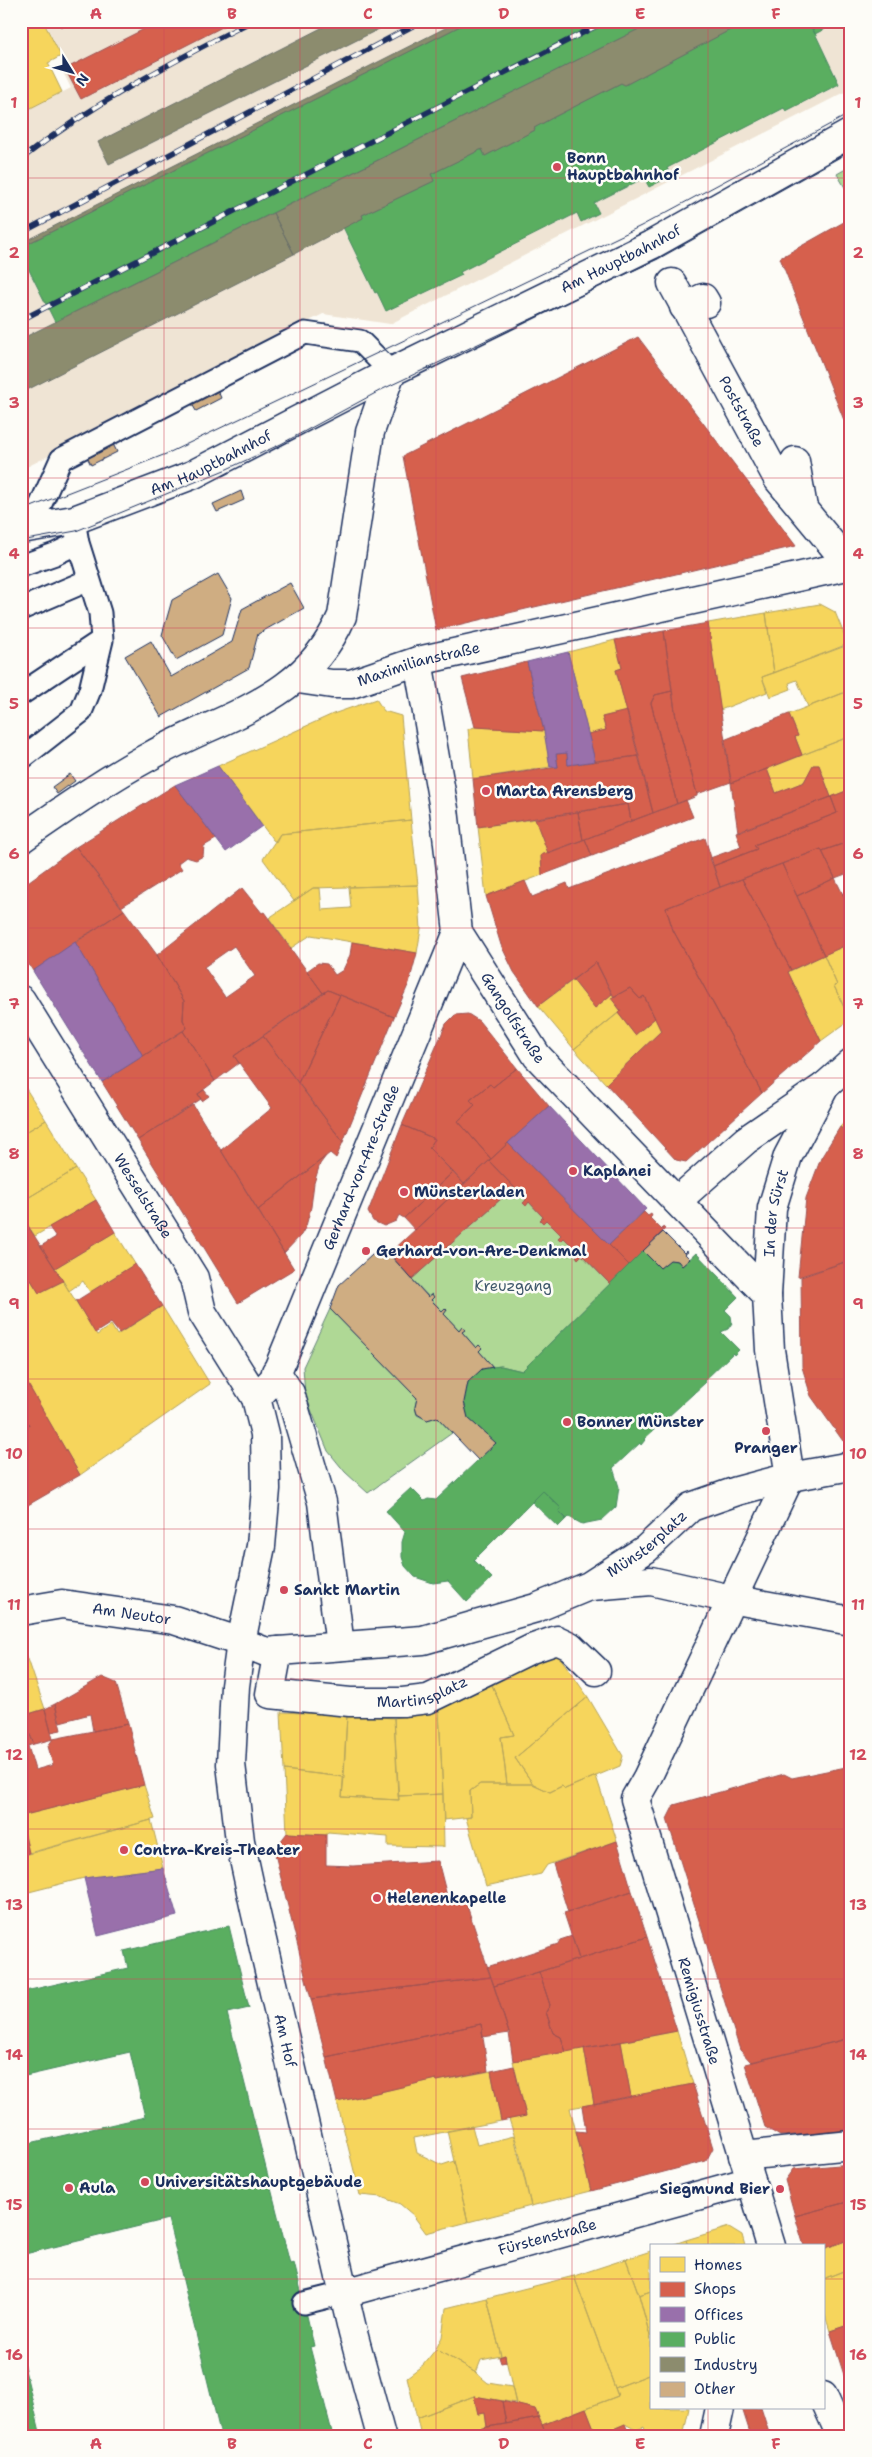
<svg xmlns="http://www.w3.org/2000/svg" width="872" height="2457" font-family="'Shantell Sans',sans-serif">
	<rect width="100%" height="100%" fill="#fdfcf7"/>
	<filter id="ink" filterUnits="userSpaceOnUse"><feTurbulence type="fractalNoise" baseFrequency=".02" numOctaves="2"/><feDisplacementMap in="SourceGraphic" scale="10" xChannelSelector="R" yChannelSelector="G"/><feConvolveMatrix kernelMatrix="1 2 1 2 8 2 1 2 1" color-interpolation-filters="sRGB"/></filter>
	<g filter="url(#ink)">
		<path fill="#efe4d4" d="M44 21H851V89L390 324 323 314 21 470V113L71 88 61 68 66 65Z"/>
		<path fill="#afd895" stroke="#65847a" d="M851 166V196H850L837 174Z
			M514 1187 526 1200 523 1203 525 1205 529 1202 543 1217 540 1220 543 1223 546 1220 561 1235 558 1239 561 1241 564 1238 579 1253 576 1256 578 1258 582 1255 610 1284 522 1371 501 1366 493 1367 479 1351 482 1348 479 1345 476 1348 462 1332 465 1329 462 1327 459 1330 444 1314 447 1310 445 1308 442 1311 412 1279Z
			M330 1309 417 1398 415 1407 417 1415 427 1420 437 1417 452 1433 368 1493 345 1472 328 1451 305 1395 303 1367Z"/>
		<path fill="#f6d55c" stroke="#b4a35d" d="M21 21H43L61 56 48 63 62 92 21 113Z
			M820 604 835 612 848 644 774 673 766 613Z
			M766 613 774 673 762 677 767 692 720 710 708 623Z
			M615 640 622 668 616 670 627 711 602 717 606 730 588 734 568 652Z
			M848 645 851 651V690L808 707 797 680 789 683 791 689 770 697 762 677Z
			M851 690V736L802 755 795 737 798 736 789 714Z
			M376 699 384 711 401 716 411 820 280 834 276 842 273 840 218 766 333 714Z
			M475 727 544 731 550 767 473 779 468 729Z
			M851 736V789L831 797 819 765H813L804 782 776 793 767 769Z
			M535 819 548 853 541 855 542 875 486 896 478 827Z
			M411 820 418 885 313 888 294 901 263 859 280 834Z
			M418 885 421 929 417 953 311 935 291 948 269 918 313 888H320L322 910 351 908 349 887Z
			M851 943V1020H850L834 986 837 985 824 955Z
			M824 955 837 985 834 986 850 1020 821 1041 788 972Z
			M573 980 595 1008 612 994 614 997 611 998 621 1011 574 1049 538 1006Z
			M618 1013 635 1035 655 1018 661 1031 606 1084 574 1049Z
			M21 1081 46 1120 21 1135Z
			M851 1115V1135L840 1127Z
			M46 1120 76 1169 21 1202V1135Z
			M76 1169 96 1200 35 1236 21 1215V1202Z
			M115 1232 135 1264 90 1292 83 1281 69 1291 55 1268Z
			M21 1264 39 1293 63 1281 97 1335 111 1325 117 1335 162 1306 210 1384 80 1475 21 1373Z
			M557 1653 588 1697 515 1758 533 1784H507L501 1737 514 1735 492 1685Z
			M21 1654 28 1659 45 1709 21 1716Z
			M492 1685 514 1735 501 1737 507 1784H480L470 1791 471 1817 444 1820 439 1710Z
			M588 1697 623 1756 620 1766 565 1789 562 1786 550 1792 533 1784 515 1758Z
			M439 1710 443 1794 398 1796 394 1718Z
			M281 1712 347 1715 344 1777 284 1770Z
			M347 1715 394 1718 399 1800 342 1797Z
			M284 1770 344 1777 342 1797 399 1800 398 1796 443 1794 444 1847 388 1846V1837L328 1832 326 1835 287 1833Z
			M596 1776 617 1841 547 1865 541 1874 486 1886 466 1818 471 1817 470 1791 480 1784H533L550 1792 562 1786 565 1789Z
			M144 1785 155 1819 29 1853 21 1816Z
			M151 1820 163 1868 84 1878 21 1894V1856Z
			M677 2031 693 2084 631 2097 621 2042Z
			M584 2048 594 2104 570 2108 591 2191 531 2206 518 2147 509 2119 526 2116 513 2061Z
			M491 2071 501 2121 414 2138 417 2153 442 2165 454 2161 468 2222 426 2233 413 2215 400 2204 381 2197 360 2195 337 2102 436 2079 437 2081Z
			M472 2126 477 2145 514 2136 531 2206 468 2222 447 2131Z
			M729 2227 742 2235 745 2246H688L686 2240Z
			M851 2239V2268L823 2279V2249Z
			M686 2240 688 2246H669Z
			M651 2251V2291L639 2295 626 2259Z
			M626 2259 639 2295 651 2340V2374L615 2388 574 2276Z
			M851 2268V2324L830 2331 823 2309V2279Z
			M574 2276 618 2396 542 2425 535 2409 516 2405 505 2355 501 2356 487 2298Z
			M651 2291V2340L639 2295Z
			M487 2298 501 2356 481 2360 476 2373 436 2349 442 2337 446 2308Z
			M436 2349 476 2373 488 2383 512 2387 516 2403 474 2396 417 2418 407 2377 423 2365Z
			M651 2374V2408H689L683 2436H647L644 2427 636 2430 625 2424 597 2436 586 2408 618 2396 615 2388Z
			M474 2396 478 2414 485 2413 487 2427 461 2436H421L417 2418Z"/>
		<path fill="#d6604d" stroke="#9e5152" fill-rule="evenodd" d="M58 21H73L61 27Z
			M160 21H234L81 99 65 69Z
			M851 218V438L780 258Z
			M638 337 796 546 436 630 403 456Z
			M708 623 731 782 697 794 676 718 664 631Z
			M664 631 672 691 655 695 651 703 677 804 653 813 616 670 622 668 615 640Z
			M527 662 544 731 475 727 462 678Z
			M672 691 676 718 697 794V796L677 804 651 703 655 695Z
			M627 711 639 756 595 761 588 734 606 730 602 717Z
			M789 714 798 736 795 737 802 755 731 783 724 740Z
			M567 753 568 765 639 756 653 813 631 821 628 804 478 827 473 779 558 767 556 754Z
			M813 765H819L831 797 738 832 731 783 767 769 776 793 804 782Z
			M175 785 216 839 204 846 203 856 196 860 186 857 178 863 182 869 121 907 76 847Z
			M851 789V841L822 851 821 849 720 887 713 866 757 849 754 845 837 813 831 797Z
			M831 797 837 813 754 845 757 849 713 866 710 858 741 847 736 832Z
			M686 800 693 817 592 856 585 839Z
			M628 804 631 821 583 840 578 812Z
			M578 812 583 840 548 853 535 819Z
			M705 838 720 887 666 908 673 930 762 1093 686 1162 676 1160 606 1084 661 1031 644 996 640 999 630 988 614 997 596 962 538 1006 514 972 501 945 486 896 525 881 532 897 567 883 569 889Z
			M585 839 592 856 542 875 541 855Z
			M851 841V872L835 878 822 851Z
			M76 847 124 910 33 971 21 952V887Z
			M821 849 835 878 797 896 782 864Z
			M782 864 824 955 791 970 742 879Z
			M835 878 851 911V943L824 955 797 896Z
			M742 879 791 970 788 972 821 1041 762 1093 673 930 666 908Z
			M242 888 262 913 264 912 323 993 234 1056 239 1063 215 1081 183 1031 187 1028 183 1020 184 1001 157 955ZM234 946 255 976 225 997 204 967Z
			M851 891V906L849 907 843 894Z
			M124 910 157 955 184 1001 183 1020 187 1028 143 1056 75 942Z
			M352 942 417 953 409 983 394 1017 328 990 323 993 307 971 318 963 327 964 335 975 343 970 350 955Z
			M596 962 612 994 595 1008 573 980Z
			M630 988 640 999 644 996 655 1018 635 1035 618 1013 621 1011 611 998Z
			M328 990 340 995 298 1083 263 1036Z
			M340 995 394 1017 343 1142 298 1083Z
			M468 1014 479 1021 517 1068 493 1087 490 1084 470 1100 475 1105 458 1121 491 1159 464 1184 429 1148 435 1139 402 1125 446 1024 455 1015Z
			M183 1031 215 1081 198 1094 201 1099 138 1140 102 1082Z
			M263 1036 343 1142 336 1158 330 1153 258 1210 221 1150 272 1108 234 1056Z
			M517 1068 549 1106 491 1159 458 1121 475 1105 470 1100 490 1084 493 1087Z
			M204 1090 209 1096 202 1101 198 1094Z
			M193 1105 294 1269 238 1303 138 1140Z
			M402 1125 435 1139 429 1148 453 1172 404 1218 399 1215 396 1221 384 1226 373 1221 368 1212Z
			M840 1127 851 1135V1260L798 1277 806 1198 821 1158Z
			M508 1143 629 1265 610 1284 582 1255 578 1259 576 1256 579 1253 564 1238 561 1241 558 1238 561 1235 546 1220 543 1223 540 1220 543 1217 529 1202 526 1206 523 1203 526 1200 489 1161Z
			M326 1156 320 1164 314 1183 311 1207 306 1226 301 1235 284 1253 258 1210Z
			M489 1161 514 1187 412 1279 389 1254Z
			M453 1172 464 1184 415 1230 404 1218Z
			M96 1200 115 1232 55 1268 41 1246 56 1237 49 1227Z
			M644 1212 648 1216 651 1214 652 1216 650 1218 662 1230 663 1227 665 1229 629 1265 609 1245Z
			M21 1215 63 1281 39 1293 21 1264Z
			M851 1260V1438L843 1441 811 1396 802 1367 801 1277Z
			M135 1264 162 1306 119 1333 111 1323 95 1333 76 1301Z
			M25 1379 80 1475 28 1505 21 1493V1429L29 1425 21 1411V1381Z
			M21 1411 29 1425 21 1429Z
			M21 1493 28 1505 21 1509Z
			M102 1677 116 1683 128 1724 93 1731 90 1714 60 1722 55 1704Z
			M55 1704 61 1730 51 1732 45 1709Z
			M45 1709 53 1739 34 1744 22 1716Z
			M21 1716 34 1744 21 1748Z
			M128 1724 144 1785 21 1816V1748L28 1746 35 1770 53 1765 48 1746 53 1739Z
			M851 1766V2038L751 2062 740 2050 667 1819 674 1805 784 1774 792 1778Z
			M21 1819 29 1853 21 1856Z
			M287 1833 326 1835V1865L353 1866 438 1861 448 1900 463 1894 491 1977 311 1999 274 1850Z
			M617 1841 632 1891 568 1912 553 1864Z
			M632 1891 647 1937 579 1959 564 1913Z
			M572 1936 579 1959 494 1986 487 1967 558 1944 560 1940Z
			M647 1937 677 2031 566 2052 561 2037 553 2033 546 2012 550 2005 539 1972Z
			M539 1972 550 2005 546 2012 553 2033 561 2037 566 2052 513 2061 509 2033 494 1986Z
			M491 1977 509 2033 483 2037 481 2024 326 2057 311 1999Z
			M481 2024 488 2071 437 2081 436 2079 337 2102 326 2057Z
			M851 2038V2131L780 2136 765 2127 745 2064Z
			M621 2042 631 2097 594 2104 584 2048Z
			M514 2066 526 2116 501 2121 491 2071Z
			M693 2084 713 2148 706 2161 591 2191 576 2131 586 2132 582 2106Z
			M851 2164V2201L795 2216 785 2180 793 2169Z
			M851 2201V2239L823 2249V2246H804L795 2216Z
			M851 2324V2397L830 2331Z
			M505 2355 506 2362 501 2363 499 2357Z
			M474 2396 502 2401 506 2424 487 2427 485 2413 478 2414Z
			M502 2401 535 2409 539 2418 506 2424Z
			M586 2408 597 2436H547L542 2425Z
			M742 2408H761L770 2436H751Z
			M539 2418 547 2436H484L482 2428Z
			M625 2424 630 2436H597Z"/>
		<path fill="#9970ab" stroke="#735c94" d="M568 652 595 761 568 765 567 753 556 754 558 767H550L544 731 527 662Z
			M218 766 262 826 226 852 175 785Z
			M75 942 143 1056 102 1082 33 971Z
			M549 1106 646 1209 609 1245 508 1143Z
			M163 1868 177 1916 98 1936 84 1878Z
			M482 2428 484 2436H461Z"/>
		<path fill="#5aae61" stroke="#478860" d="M470 21H655L55 322 21 254V247Z
			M747 21H807L810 28 812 27 839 84 786 111 784 108 667 168 671 176 649 187 644 178 594 203 599 213 581 222 577 213 460 272 462 275 386 311 377 292 375 293 343 227 363 218 362 215 434 181 431 174 482 149 485 156 535 130 534 128 552 118 621 83 625 85Z
			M807 21H840L815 34Z
			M643 1251 660 1268 670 1260 678 1261 682 1266 696 1253 738 1297 725 1310 731 1316 732 1323 728 1329 721 1332 739 1350 734 1355 733 1353 704 1381 706 1382 644 1439 645 1440 641 1445 640 1443 613 1468 619 1487 616 1507 602 1520 582 1524 569 1517 567 1519 559 1511 561 1508 543 1491 474 1560 492 1578 467 1602 448 1581 433 1583 415 1577 405 1566 402 1557V1542L405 1532 386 1511 411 1488 424 1501 428 1499 436 1500 496 1443 468 1418 464 1402 468 1382 482 1369 493 1367 501 1366 522 1371Z
			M543 1491 561 1508 559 1511 566 1519 558 1527 532 1502Z
			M229 1926 249 2008 227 2013 290 2264 294 2263 304 2303 314 2346 310 2347 333 2436H221L168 2219 21 2255V2145L145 2117 130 2052 21 2077V1992L128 1968 124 1951Z
			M21 2353 26 2374 41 2436H21Z"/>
		<path fill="#8c8c6e" stroke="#6a7069" d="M335 21H395L109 164 98 142Z
			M459 21H470L29 243 27 240Z
			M655 21H747L625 85 621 83 552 118 534 128 535 130 485 156 482 149 431 174 434 181 362 215 363 218 294 254 273 213Z
			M273 213 294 254 21 393V339Z"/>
		<path fill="#cfad82" stroke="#1b2f5e" d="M218 391 221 398 196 411 192 404Z
			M113 444 117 452 91 465 87 457Z
			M241 491 244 500 217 512 213 504Z
			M218 574 232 598 222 635 176 660 162 635 172 600Z
			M290 583 304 608 258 634 249 668 161 717 125 656 151 641 171 677 232 642 242 609Z
			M70 774 75 781 57 794 52 787Z
			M663 1232 684 1253 686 1251 688 1252 685 1254 690 1259 682 1266 678 1261 670 1260 660 1268 643 1251Z
			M382 1246 428 1297 432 1294 434 1297 431 1300 442 1311 445 1308 447 1310 444 1314 459 1330 462 1326 465 1330 462 1332 476 1348 479 1345 482 1348 479 1351 493 1367 482 1369 468 1382 464 1402 468 1418 496 1443 478 1460 437 1417 427 1420 417 1414 415 1407 417 1398 330 1309 339 1285Z"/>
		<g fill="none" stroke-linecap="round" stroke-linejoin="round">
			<g stroke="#1b2f5e" stroke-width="25">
				<path id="service" d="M31 526 61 459 305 333 360 341 391 372
					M21 566 55 554 78 543
					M21 609 89 580
					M21 694 102 640
					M21 759 81 712 90 690 102 640 100 613 78 543 74 520
					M304 2303 344 2293"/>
			</g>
			<g stroke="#1b2f5e" stroke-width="31">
				<g id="pedestrian">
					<path id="s1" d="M672 283 778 479 851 567"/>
					<path d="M684 307 703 298 706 303"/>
					<path d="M795 461 803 508"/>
					<path id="s2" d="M418 661 444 809 458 932 537 1056 767 1295"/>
					<path id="s3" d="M298 679 332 684H351L418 661 851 565"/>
					<path d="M21 839C64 809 106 780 152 755 226 714 305 701 342 616L370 432 391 372"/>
					<path d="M677 1201 746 1140 825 1086 851 1063"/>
					<path d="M276 1372 290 1393 322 1502 340 1646"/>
					<path id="s4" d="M256 1398 274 1379 458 932"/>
					<path d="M591 1586 651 1581 731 1599 851 1621"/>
					<path id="s5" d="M241 1642 266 1652 423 1640 536 1608 589 1586 646 1549 691 1507 737 1491 790 1477 851 1466"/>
					<path id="s6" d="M278 1651 270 1694 350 1702H403L428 1699 531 1649 557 1640 570 1646 596 1671"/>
					<path d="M743 2156 851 2145"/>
					<path id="s7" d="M771 2246 635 1799 647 1778 790 1477 770 1350 767 1295 772 1208 788 1156 825 1086"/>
					<path id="s8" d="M344 2293 751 2181"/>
					<path d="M823 2396 841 2436"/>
					<path d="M714 2436 720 2408"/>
				</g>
			</g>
			<g stroke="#1b2f5e" stroke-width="31">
				<g id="minor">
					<path id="s9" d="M21 529 74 520 192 475 391 372"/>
					<path id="s10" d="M21 1000 194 1278 202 1312 256 1398 265 1434 266 1489 261 1546 241 1642 235 1686 231 1764 240 1841 255 1910 353 2333 381 2436"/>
					<path id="s11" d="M21 1611 62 1604 174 1620 241 1642"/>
				</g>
			</g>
			<g stroke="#1b2f5e" stroke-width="31">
				<g id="tertiary">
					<path id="s12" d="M391 372 651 245 851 133"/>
				</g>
			</g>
			<use href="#service" stroke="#fdfcf7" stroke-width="21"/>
			<use href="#pedestrian" stroke="#fdfcf7" stroke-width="28"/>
			<use href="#minor" stroke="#fdfcf7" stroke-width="28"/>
			<use href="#tertiary" stroke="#fdfcf7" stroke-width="28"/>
			<path stroke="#1b2f5e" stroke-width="1" d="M21 511 166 454 413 336 641 226 851 113
				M21 541 76 531 227 469 281 444 383 389 658 259 851 151"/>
			<g stroke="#1b2f5e" stroke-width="5.5">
				<path id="rail" d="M21 159C93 104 171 62 252 21
					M21 233 422 21
					M21 320 606 21"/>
			</g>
			<use href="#rail" stroke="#fdfcf7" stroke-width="4" stroke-dasharray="11" stroke-linecap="butt"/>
		</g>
	</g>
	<path fill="none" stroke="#d1495b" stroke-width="1" stroke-opacity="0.55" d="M164 21V2436M300 21V2436M436 21V2436M572 21V2436M708 21V2246M21 178H851M21 328H851M21 478H851M21 628H851M21 778H851M21 928H851M21 1078H851M21 1228H851M21 1379H851M21 1529H851M21 1679H851M21 1829H851M21 1979H851M21 2129H851M21 2279H651M823 2279H851M708 2408V2436"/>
	<g fill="#d1495b" stroke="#fdfcf7" stroke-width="2">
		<circle cx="557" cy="167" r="5"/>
		<circle cx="486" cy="791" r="5"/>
		<circle cx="573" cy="1171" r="5"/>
		<circle cx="404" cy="1192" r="5"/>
		<circle cx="366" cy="1251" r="5"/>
		<circle cx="567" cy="1422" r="5"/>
		<circle cx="766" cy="1431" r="5"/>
		<circle cx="284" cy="1590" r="5"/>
		<circle cx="124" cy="1850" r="5"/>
		<circle cx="377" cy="1898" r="5"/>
		<circle cx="145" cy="2182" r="5"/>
		<circle cx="69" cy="2188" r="5"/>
		<circle cx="780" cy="2189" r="5"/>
	</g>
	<g text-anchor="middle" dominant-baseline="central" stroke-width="5" stroke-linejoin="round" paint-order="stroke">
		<g font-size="15" font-weight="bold" fill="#1b2f5e" stroke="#fdfcf7" text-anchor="start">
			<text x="567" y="158">Bonn<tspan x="567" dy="17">Hauptbahnhof</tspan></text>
			<text x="496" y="791">Marta Arensberg</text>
			<text x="583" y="1171">Kaplanei</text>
			<text x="414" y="1192">Münsterladen</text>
			<text x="376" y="1251">Gerhard-von-Are-Denkmal</text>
			<text x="577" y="1422">Bonner Münster</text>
			<text x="766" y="1448" text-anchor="middle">Pranger</text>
			<text x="294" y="1590">Sankt Martin</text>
			<text x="134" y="1850">Contra-Kreis-Theater</text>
			<text x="387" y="1898">Helenenkapelle</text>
			<text x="155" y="2182">Universitätshauptgebäude</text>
			<text x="79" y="2188">Aula</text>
			<text x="770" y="2189" text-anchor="end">Siegmund Bier</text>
		</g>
		<g font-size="15" fill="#1b2f5e" stroke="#fdfcf7">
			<text stroke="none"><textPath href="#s12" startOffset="256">Am Hauptbahnhof</textPath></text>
			<text stroke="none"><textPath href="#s1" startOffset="146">Poststraße</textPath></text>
			<text stroke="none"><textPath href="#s9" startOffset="202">Am Hauptbahnhof</textPath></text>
			<text stroke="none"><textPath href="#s3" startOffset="124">Maximilianstraße</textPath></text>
			<text stroke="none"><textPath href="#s2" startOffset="376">Gangolfstraße</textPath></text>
			<text stroke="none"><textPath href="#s4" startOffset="255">Gerhard-von-Are-Straße</textPath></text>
			<text stroke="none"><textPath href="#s10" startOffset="231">Wesselstraße</textPath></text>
			<text stroke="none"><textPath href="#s7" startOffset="1091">In der Sürst</textPath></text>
			<text stroke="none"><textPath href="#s5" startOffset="431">Münsterplatz</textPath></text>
			<text stroke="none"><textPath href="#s11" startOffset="112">Am Neutor</textPath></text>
			<text stroke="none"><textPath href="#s6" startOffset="198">Martinsplatz</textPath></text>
			<text transform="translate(699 2011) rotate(73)">Remigiusstraße</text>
			<text stroke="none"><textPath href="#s10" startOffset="1116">Am Hof</textPath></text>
			<text stroke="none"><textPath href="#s8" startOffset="211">Fürstenstraße</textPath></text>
		</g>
		<g font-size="15" fill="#40596c" stroke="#fdfcf7">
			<text x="513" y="1286">Kreuzgang</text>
		</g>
	</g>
	<rect width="872" height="2457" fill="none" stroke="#fdfcf7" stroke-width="55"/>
	<rect x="650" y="2244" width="175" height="165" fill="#fdfcf7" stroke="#a3aaba"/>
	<rect x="660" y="2257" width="25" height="15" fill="#f6d55c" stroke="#a3aaba"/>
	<text x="694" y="2270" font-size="15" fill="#1b2f5e">Homes</text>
	<rect x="660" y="2282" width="25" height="15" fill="#d6604d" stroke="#a3aaba"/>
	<text x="694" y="2294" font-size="15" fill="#1b2f5e">Shops</text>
	<rect x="660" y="2307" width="25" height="15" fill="#9970ab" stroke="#a3aaba"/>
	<text x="694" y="2320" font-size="15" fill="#1b2f5e">Offices</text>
	<rect x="660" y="2332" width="25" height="15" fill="#5aae61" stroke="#a3aaba"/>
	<text x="694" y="2344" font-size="15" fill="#1b2f5e">Public</text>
	<rect x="660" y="2357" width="25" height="15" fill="#8c8c6e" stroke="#a3aaba"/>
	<text x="694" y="2370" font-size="15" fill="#1b2f5e">Industry</text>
	<rect x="660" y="2382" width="25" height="15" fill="#cfad82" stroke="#a3aaba"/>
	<text x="694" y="2394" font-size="15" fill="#1b2f5e">Other</text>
	<g transform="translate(72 72) rotate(127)" stroke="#fdfcf7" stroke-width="4" paint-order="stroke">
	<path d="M0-4L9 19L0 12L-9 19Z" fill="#1b2f5e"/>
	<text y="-8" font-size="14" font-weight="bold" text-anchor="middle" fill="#1b2f5e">N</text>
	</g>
	<rect x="28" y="28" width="816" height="2402" fill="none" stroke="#d1495b" stroke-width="2"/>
	<g font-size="16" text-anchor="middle" font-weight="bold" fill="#d1495b">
		<text x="96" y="19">A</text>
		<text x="232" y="19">B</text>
		<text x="368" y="19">C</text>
		<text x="504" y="19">D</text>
		<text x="640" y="19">E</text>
		<text x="776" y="19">F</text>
		<text x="14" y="108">1</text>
		<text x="858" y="108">1</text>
		<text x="14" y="258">2</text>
		<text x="858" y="258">2</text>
		<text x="14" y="408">3</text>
		<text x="858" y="408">3</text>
		<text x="14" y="559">4</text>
		<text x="858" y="559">4</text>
		<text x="14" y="709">5</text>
		<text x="858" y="709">5</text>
		<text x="14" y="859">6</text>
		<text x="858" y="859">6</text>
		<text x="14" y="1009">7</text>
		<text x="858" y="1009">7</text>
		<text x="14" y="1159">8</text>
		<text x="858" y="1159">8</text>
		<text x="14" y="1309">9</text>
		<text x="858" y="1309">9</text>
		<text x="14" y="1459">10</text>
		<text x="858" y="1459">10</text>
		<text x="14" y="1610">11</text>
		<text x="858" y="1610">11</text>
		<text x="14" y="1760">12</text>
		<text x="858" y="1760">12</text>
		<text x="14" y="1910">13</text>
		<text x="858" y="1910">13</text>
		<text x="14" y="2060">14</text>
		<text x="858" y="2060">14</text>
		<text x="14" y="2210">15</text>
		<text x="858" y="2210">15</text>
		<text x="14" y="2360">16</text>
		<text x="858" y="2360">16</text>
		<text x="96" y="2449">A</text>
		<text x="232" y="2449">B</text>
		<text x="368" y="2449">C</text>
		<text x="504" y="2449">D</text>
		<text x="640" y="2449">E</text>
		<text x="776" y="2449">F</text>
	</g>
</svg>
